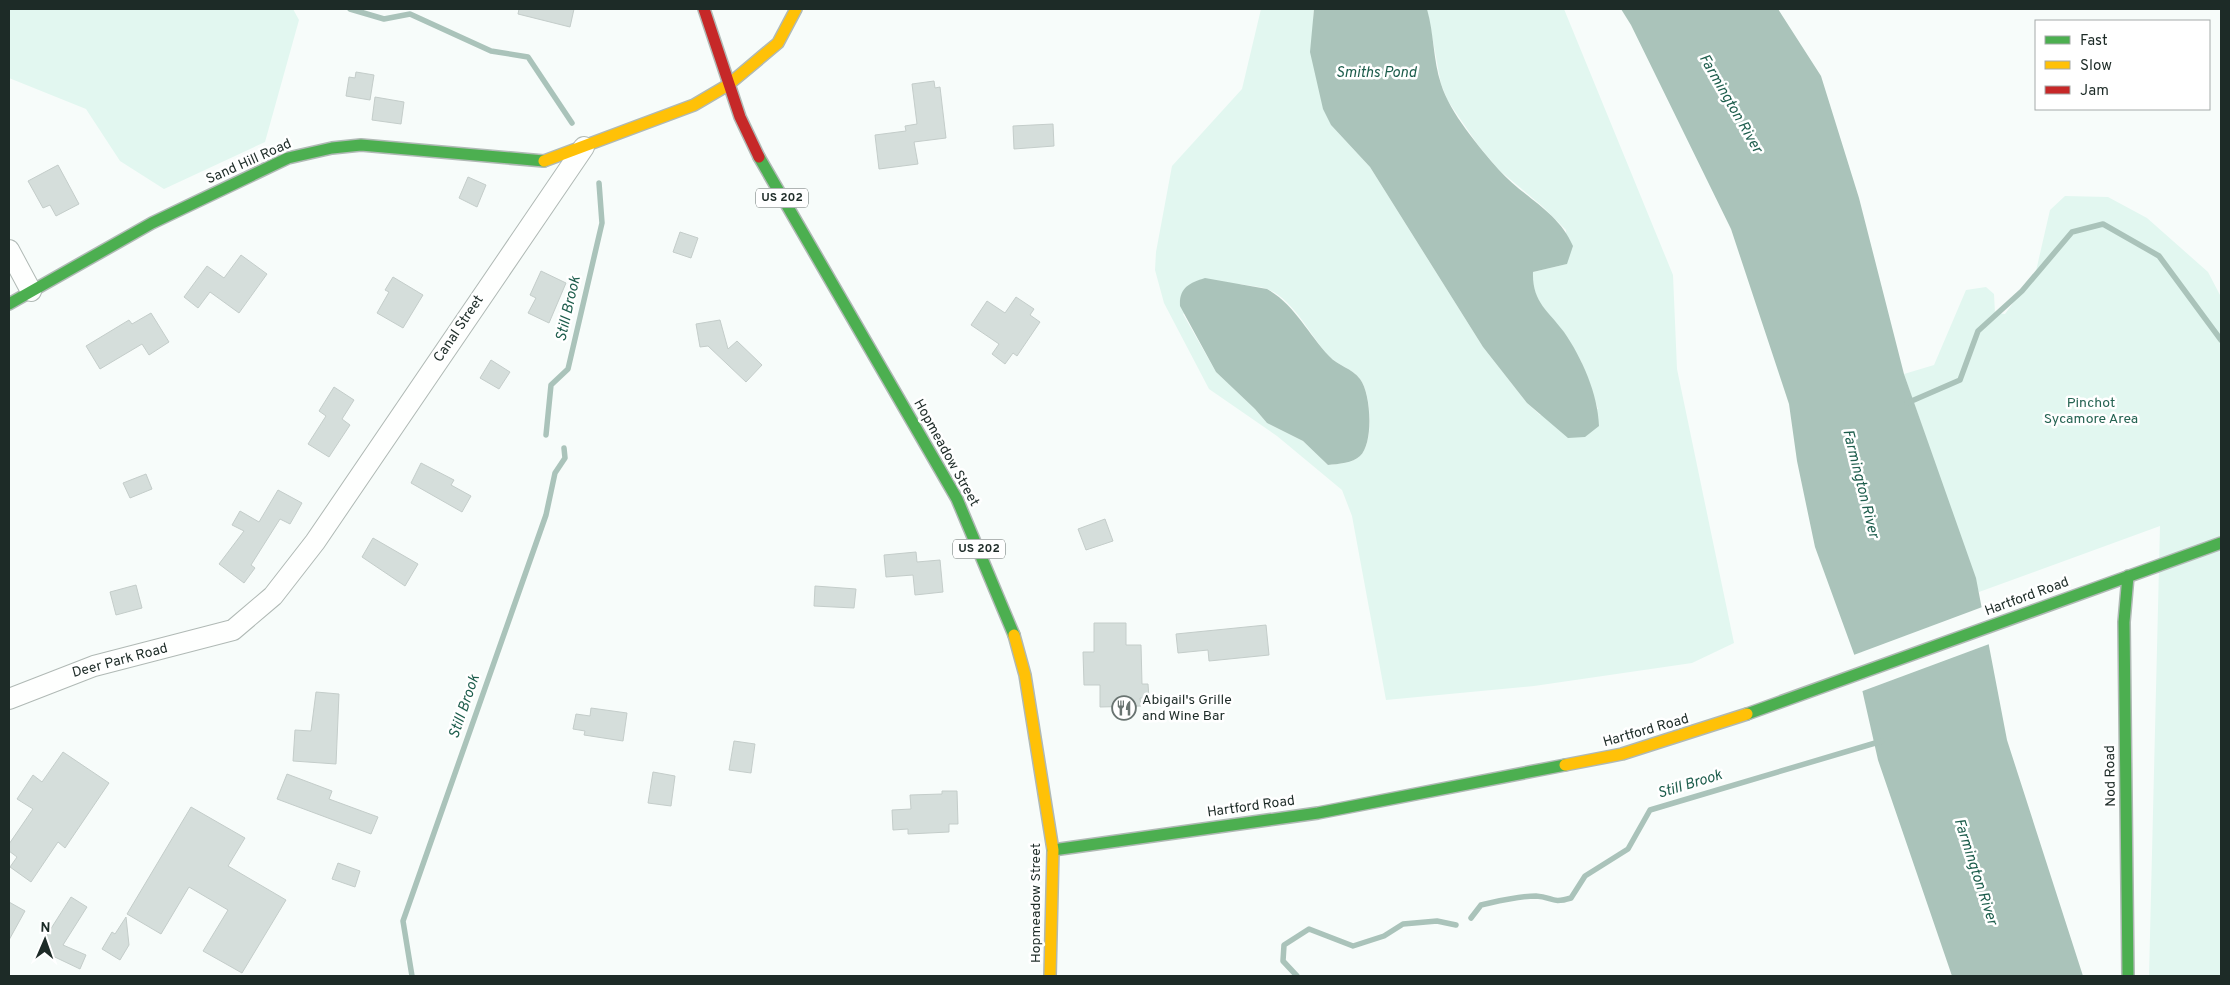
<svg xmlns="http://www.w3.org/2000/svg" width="2230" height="985" font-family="Overpass,sans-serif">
	<rect width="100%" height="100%" fill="#f7fcfa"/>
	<path fill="#e2f7f0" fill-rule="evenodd" d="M9 9H293L299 20 265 142 164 189 120 161 86 109 9 78Z
		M1261 9H1314L1313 17 1331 125 1370 167 1483 347 1527 403 1540 415 1598 409 1581 361 1564 333 1541 305 1533 289V272L1567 264 1566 230 1542 206 1499 170 1478 145 1448 101 1441 84 1427 9H1564L1673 275 1677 369 1734 643 1692 663 1534 686 1386 700 1352 516 1342 490 1277 436 1209 389 1164 303 1155 270 1156 252 1172 166 1242 89ZM1241 284C1249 286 1259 286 1267 289 1293 298 1311 337 1329 356 1338 366 1355 369 1362 382 1371 398 1374 442 1360 456 1353 463 1338 464 1328 465L1303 441 1267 423 1255 409 1216 372 1183 314Z
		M2065 196 2108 197 2147 218 2208 272 2221 297V976H2149L2160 526 1979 592 1904 374 1934 365 1966 290 1986 287 1994 294 1995 313 2005 314 2036 271 2050 210Z"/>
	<path fill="#aac3ba" d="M1314 9H1427C1434 33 1433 60 1441 84 1450 113 1479 147 1499 170 1523 197 1558 211 1573 246L1567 264 1533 272C1532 302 1548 310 1564 332 1582 358 1598 394 1599 426L1585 437 1568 438 1527 403 1483 347 1370 167 1331 125 1323 109 1310 52Z
		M1621 9H1778L1821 76 1859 198 1904 374 1976 578 2007 740 2083 976H1952L1878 760 1854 654 1815 547 1797 461 1789 404 1731 229 1631 25Z
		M1205 278 1267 289C1295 305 1308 334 1329 356 1338 366 1352 368 1360 379 1371 393 1374 443 1360 456 1353 463 1338 464 1328 465L1303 441 1267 423 1255 409 1216 372 1180 306C1179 288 1189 283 1205 278Z"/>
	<path fill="#f7fcfa" d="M1985 606 1992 643 1860 692 1851 656Z"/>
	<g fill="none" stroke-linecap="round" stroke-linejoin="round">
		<path stroke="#aac3ba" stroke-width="5.5" d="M350 9 384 19 410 14 491 51 528 57 572 123
			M1907 403 1960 380 1978 331 2022 291 2072 232 2103 224 2159 256 2221 340
			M546 435 551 385 568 369 602 223 599 183
			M1471 918 1481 905C1499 901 1518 896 1536 896 1553 897 1551 904 1571 898L1585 876 1628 849 1650 810 1882 741
			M412 976 403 921 546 515 555 473 565 458 564 448
			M1297 976 1283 961 1284 945 1309 929 1353 946 1384 936 1403 924 1437 921 1456 925"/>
	</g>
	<path fill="#d5dedb" stroke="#c4cdca" d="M519 9H574L570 27 518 14Z
		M356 72 374 75 370 100 346 96 349 77 355 78Z
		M934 81 935 88 940 87 946 138 914 142 918 164 879 169 875 135 906 131 905 126 917 124 912 84Z
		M375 97 404 102 401 124 372 120Z
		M1053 124 1054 146 1014 149 1013 126Z
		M58 165 79 204 56 216 50 205 43 208 28 181Z
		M468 177 486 185 477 207 459 198Z
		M680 232 698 238 691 258 673 252Z
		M241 255 267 274 239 313 210 292 198 308 184 297 207 266 224 278Z
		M541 271 566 283 549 323 528 313 536 298 530 295Z
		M393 277 423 295 403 328 377 313 389 292 385 290Z
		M1016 297 1034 309 1030 315 1040 322 1017 356 1013 353 1005 364 992 354 999 344 971 325 987 301 1005 313Z
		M151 313 169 342 149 355 142 344 100 369 86 346 129 320 132 324Z
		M720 320 728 349 737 341 762 365 746 382 708 346 700 347 696 324Z
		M491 360 510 372 499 389 480 378Z
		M334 387 354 400 342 419 350 425 329 457 308 444 326 416 319 411Z
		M421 463 454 480 451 485 471 496 462 512 411 483Z
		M146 474 152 489 130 498 123 483Z
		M278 490 302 503 290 524 280 519 251 565 255 568 244 583 219 564 244 531 232 525 240 511 259 522Z
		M1105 519 1113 541 1086 550 1078 529Z
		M373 538 418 564 405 586 362 557Z
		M916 552 917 562 940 560 943 592 915 595 913 575 886 577 884 555Z
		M136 585 142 608 116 615 110 592Z
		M815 586 856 589 854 608 814 606Z
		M1094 623H1126V645H1141L1142 684H1148L1149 698H1140L1141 706 1100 707V685H1084L1083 652H1094Z
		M1266 625 1269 655 1209 661 1208 650 1178 653 1176 634Z
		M316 692 339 694 336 764 293 761 295 730 311 731Z
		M591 708 627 713 623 741 584 735 585 731 573 729 576 714 590 716Z
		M734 741 755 744 751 773 729 770Z
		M63 752 109 783 65 848 58 842 31 882 10 867 17 857 9 851V844L33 809 17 799 33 775 42 782Z
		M653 772 675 776 671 806 648 803Z
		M287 774 332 791 329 799 378 817 371 834 277 799Z
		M942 791H957L958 824H949V832L908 834V829L893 830 892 810 911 809 910 795 942 794Z
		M191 807 245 838 228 866 286 900 242 973 203 951 228 910 189 887 161 934 127 914Z
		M338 863 360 871 355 887 332 879Z
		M71 897 87 907 63 945 86 955 80 969 38 949Z
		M9 902 25 911 9 940Z
		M126 917 129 945 120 960 102 949 112 932 115 934Z"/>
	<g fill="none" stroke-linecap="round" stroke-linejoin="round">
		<g stroke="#b0b9b5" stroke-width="22">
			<path id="street" d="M9 250 31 291
				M9 699 94 666 233 630 273 596 315 542 584 147"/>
		</g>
		<g stroke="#b0b9b5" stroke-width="14">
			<path id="fast" d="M759 157 957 499 1014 635
				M9 304 152 223 288 158 332 148 361 145 544 161
				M2128 576 2124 622 2128 976
				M1747 714 2221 543
				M1053 850 1318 813 1565 765"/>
		</g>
		<g stroke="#b0b9b5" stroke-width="14">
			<path id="slow" d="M544 161 694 105 728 85 778 43 796 9
				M1014 635 1025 675 1053 850 1050 976
				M1565 765 1622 754 1747 714"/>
		</g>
		<g stroke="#b0b9b5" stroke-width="14">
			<path id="jam" d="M704 9 740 117 759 157"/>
		</g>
		<use href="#street" stroke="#fefffe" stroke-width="20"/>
		<use href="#fast" stroke="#4caf50" stroke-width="11"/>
		<use href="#slow" stroke="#ffc107" stroke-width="11"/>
		<use href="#jam" stroke="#c62828" stroke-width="11"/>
	</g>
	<defs>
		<g id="restaurant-ring" transform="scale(1.25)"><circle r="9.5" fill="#fff" stroke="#697471" stroke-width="1.5"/><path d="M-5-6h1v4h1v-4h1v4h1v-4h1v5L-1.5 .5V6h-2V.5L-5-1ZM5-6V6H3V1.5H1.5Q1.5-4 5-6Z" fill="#697471"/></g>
	</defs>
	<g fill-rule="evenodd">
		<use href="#restaurant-ring" x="1124" y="708"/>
	</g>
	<g text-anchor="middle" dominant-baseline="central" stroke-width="5" stroke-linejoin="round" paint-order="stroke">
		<g fill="#fff" stroke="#616b68" stroke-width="1">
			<rect x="756" y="188.5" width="52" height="19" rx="4"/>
			<rect x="953" y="539.5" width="52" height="19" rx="4"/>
		</g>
		<g font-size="12" font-weight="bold" fill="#1d2b27">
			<text x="782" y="198">US 202</text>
			<text x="979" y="549">US 202</text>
		</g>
		<g font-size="14" fill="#1d2b27" stroke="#fff">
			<text transform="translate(249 162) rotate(-24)">Sand Hill Road</text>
			<text transform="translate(459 329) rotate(-56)">Canal Street</text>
			<text transform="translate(946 453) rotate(61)">Hopmeadow Street</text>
			<text transform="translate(2027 597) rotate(-20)">Hartford Road</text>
			<text transform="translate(120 661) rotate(-15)">Deer Park Road</text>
			<text transform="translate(1646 731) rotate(-16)">Hartford Road</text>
			<text transform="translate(2111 776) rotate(-91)">Nod Road</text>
			<text transform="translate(1251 807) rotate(-8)">Hartford Road</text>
			<text transform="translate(1036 903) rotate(-90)">Hopmeadow Street</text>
		</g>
		<g font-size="14" fill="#256352" stroke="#fff">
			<text x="2091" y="403">Pinchot<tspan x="2091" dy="16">Sycamore Area</tspan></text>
		</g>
		<g font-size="14" fill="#1d2b27" stroke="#fff" text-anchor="start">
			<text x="1142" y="700">Abigail's Grille<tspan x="1142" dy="16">and Wine Bar</tspan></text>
		</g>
		<g font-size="15" font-style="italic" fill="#1d5d4c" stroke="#fff">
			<text x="1376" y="73">Smiths Pond</text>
			<text transform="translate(1730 104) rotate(60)">Farmington River</text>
			<text transform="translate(569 309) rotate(-77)">Still Brook</text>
			<text transform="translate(1860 484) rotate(76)">Farmington River</text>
			<text transform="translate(465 707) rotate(-71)">Still Brook</text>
			<text transform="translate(1690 785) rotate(-17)">Still Brook</text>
			<text transform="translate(1975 872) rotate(72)">Farmington River</text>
		</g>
	</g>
	<rect width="2230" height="985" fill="none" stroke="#1d2b27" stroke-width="20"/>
	<rect x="2035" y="20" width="175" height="90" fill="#ffffff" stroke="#a5aaa9"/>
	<rect x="2045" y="36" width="25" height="8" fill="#4caf50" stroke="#a5aaa9"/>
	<text x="2080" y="45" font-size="15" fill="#1d2b27">Fast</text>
	<rect x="2045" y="61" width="25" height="8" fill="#ffc107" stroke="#a5aaa9"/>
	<text x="2080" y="70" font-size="15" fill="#1d2b27">Slow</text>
	<rect x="2045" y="86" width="25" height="8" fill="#c62828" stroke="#a5aaa9"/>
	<text x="2080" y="95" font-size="15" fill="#1d2b27">Jam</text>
	<g transform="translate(45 940) rotate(2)" stroke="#ffffff" stroke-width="4" paint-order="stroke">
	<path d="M0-4L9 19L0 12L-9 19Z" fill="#1d2b27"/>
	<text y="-8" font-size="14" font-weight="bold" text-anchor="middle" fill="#1d2b27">N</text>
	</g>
</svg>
